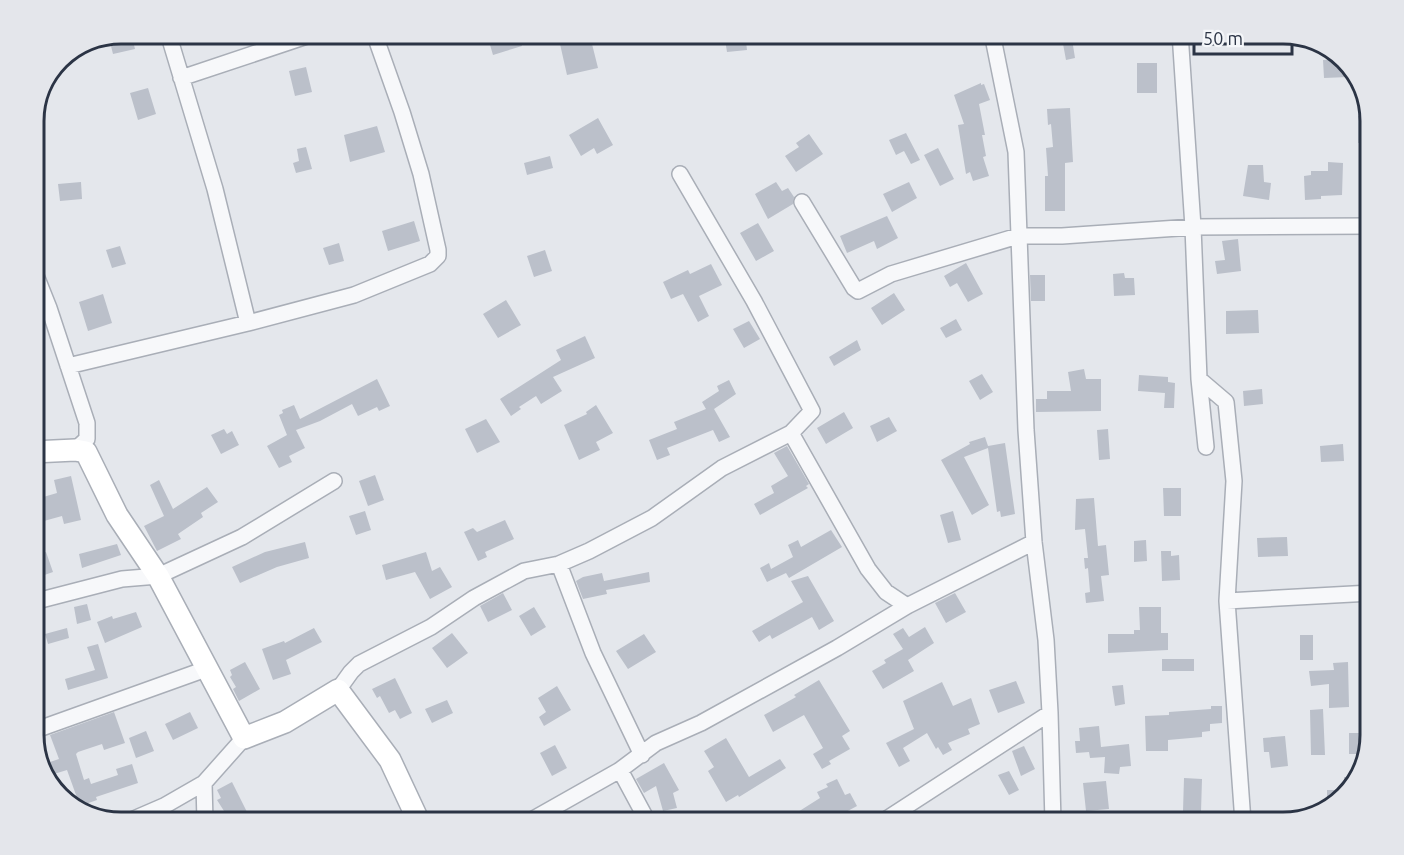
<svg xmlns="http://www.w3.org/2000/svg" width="1404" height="855" font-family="Ubuntu,sans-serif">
	<rect width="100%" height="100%" fill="#e4e7ec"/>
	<path fill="#bbc0ca" d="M121 33H131L135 49 113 54 109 38Z
		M504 33H518L522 46 493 55 488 38Z
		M724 33H745L747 50 727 52Z
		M1061 33H1071L1075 58 1066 60Z
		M591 40 598 68 567 75 560 44 573 41V44Z
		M1342 59 1348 65V77L1324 78 1323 60Z
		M1137 63H1157V93H1137Z
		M306 67 312 92 295 96 289 71Z
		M981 83V85L984 84 990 100 979 104 985 135H982L986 156 983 157 989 176 973 181 970 172 966 174 958 125 964 124 954 95Z
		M148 88 156 114 138 120 130 93Z
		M1070 108 1073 162 1065 163V211H1045V176H1048L1046 148 1053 147 1051 124 1048 125 1047 109Z
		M1358 116H1371V143H1358Z
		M598 118 613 145 597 154 594 148 581 156 569 135Z
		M377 126 385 152 350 162 344 135Z
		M906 133 920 160 911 164 904 151 896 155 889 140Z
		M809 134 823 154 796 172 785 156 799 147 796 143Z
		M306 147 312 169 296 173 293 163 299 161 297 149Z
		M938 148 954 179 940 186 924 155Z
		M550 156 553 168 527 175 524 163Z
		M1328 162 1343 163 1342 195 1321 196V199L1305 200 1304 176 1311 175V171H1328Z
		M1248 165H1263L1264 182 1271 183 1269 200 1243 196Z
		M81 182 82 199 60 201 58 184Z
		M776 182 782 191 788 188 794 197 793 204 768 219 755 194Z
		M909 182 917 198 892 212 883 194Z
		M887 216 898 238 877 249 874 241 847 253 840 236Z
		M414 221 420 241 388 251 382 231Z
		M758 223 774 251 756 261 740 233Z
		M1238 239 1241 271 1217 274 1215 261 1225 260 1222 241Z
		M339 243 344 261 329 265 323 248Z
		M120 246 126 264 112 268 106 250Z
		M545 250 552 271 534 277 527 256Z
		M966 263 983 294 968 302 957 283 950 287 944 276Z
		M711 264 722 285 699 296 709 316 698 322 683 294 671 299 663 282 688 270 690 274Z
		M1124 273 1125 278H1134L1135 295 1114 296 1113 274Z
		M1030 275H1045V301H1031Z
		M894 293 905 310 882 325 871 308Z
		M103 294 112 323 88 331 79 302Z
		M506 300 521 325 498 338 483 314Z
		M1258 310 1259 333 1226 334V311Z
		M956 319 962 330 946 338 940 328Z
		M749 321 760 339 744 348 733 329Z
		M585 336 595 358 553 377 562 391 541 404 536 396 519 407 521 409 511 416 500 399 561 360 556 350Z
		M857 340 861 350 834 366 829 357Z
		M1084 369 1086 379H1101V411L1036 412V399H1047V391H1071L1068 372Z
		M982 374 993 392 980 400 969 381Z
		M1139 375 1168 377V382L1175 383 1174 408H1164L1165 393 1138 391Z
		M377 379 390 406 379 411 377 407 358 416 352 404 320 421 296 430 305 448 289 456 292 462 279 468 267 446 287 435 279 415 283 413 282 410 294 405 300 419Z
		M729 380 736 394 714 409 730 437 719 442 713 430 667 448 670 455 657 460 649 440 677 429 674 422 706 409 702 402 719 391 717 386Z
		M1262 389 1263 404 1244 406 1243 391Z
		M596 405 613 433 596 442 600 450 579 460 564 425 587 414 586 412Z
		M844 412 853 428 826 444 817 428Z
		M889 417 897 431 877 442 870 426Z
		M486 419 500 442 477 453 465 429Z
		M224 429 227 434 232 431 239 445 221 454 211 435Z
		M1108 429 1110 459 1099 460 1097 430Z
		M985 437 988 446 1005 443 1015 514 1001 517 1000 511 997 512 988 448 964 457 989 505 972 515 941 460 970 444 969 442Z
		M1343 444 1344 461 1321 462 1320 446Z
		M787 446 809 484 806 486 808 488 760 515 754 504 774 493 771 486 788 476 774 453Z
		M375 475 384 500 368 506 359 481Z
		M71 476 81 520 64 524 62 516 33 524V500L57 493 54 480Z
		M159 480 173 509 207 487 218 502 201 513 203 517 178 534 181 539 157 551 144 526 164 516 150 485Z
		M1163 488H1181V516H1164Z
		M1094 498 1098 546 1106 545 1109 575 1101 576 1104 601 1086 603 1085 593 1090 592 1088 568 1085 569 1084 558H1088L1085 529 1075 530 1076 499Z
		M365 511 371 530 356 535 349 516Z
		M953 511 961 540 948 543 940 515Z
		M505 520 514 539 485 552 487 557 478 561 464 532 473 528 477 532Z
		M831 530 842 547 789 578 786 573 767 582 760 568 769 563 771 569 793 557 788 545 798 540 801 547Z
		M1287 537 1288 556 1258 557 1257 538Z
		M1146 540 1147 561 1134 562V541Z
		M305 542 309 558 277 567 240 583 232 567 265 552Z
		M117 544 121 555 82 568 79 554Z
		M1161 551H1171V556L1179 555 1180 580 1162 581Z
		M46 552 53 572 33 579V556Z
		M426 552 432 571 440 567 452 587 430 599 415 572 386 580 382 565Z
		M649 572 650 582 606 590 607 594 583 599 576 581 583 577 602 573 604 581Z
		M808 576 834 621 819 630 812 617 772 639 770 635 759 642 752 631 803 602 791 581Z
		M503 593 512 610 488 622 480 606Z
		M955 593 966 612 946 623 935 603Z
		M87 604 91 620 77 624 74 607Z
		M534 607 546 627 531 636 519 616Z
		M1139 607H1161V633H1168V650L1108 653V634H1134V630H1140Z
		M136 612 142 627 105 643 97 622 112 616 113 619Z
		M925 627 934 643 908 660 914 671 883 689 872 671 886 663 884 660 903 649 893 634 903 628 909 637Z
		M67 628 69 638 48 644 45 634Z
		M314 628 322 642 286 660 291 674 273 680 262 649 284 641 285 643Z
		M452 633 468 653 447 668 432 648Z
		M644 634 656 652 628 669 616 651Z
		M1300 635H1313V660H1300Z
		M98 644 108 678 68 690 65 679 95 670 87 647Z
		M1162 659H1194V671H1162Z
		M245 662 260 689 239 701 233 689 236 687 230 677 232 675 230 670Z
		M1348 662 1349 707 1329 708V684L1311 686 1309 671 1334 670 1333 663Z
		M395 678 412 713 400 719 395 710 389 713 380 696 377 698 372 689Z
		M819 680 850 731 842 736 850 749 829 761 831 764 822 769 813 754 823 748 804 715 773 732 764 715 796 697 794 695Z
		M1016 681 1025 703 998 713 989 690Z
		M942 682 953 706 971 698 980 724 968 729 970 734 948 743 952 750 943 755 938 747 936 749 927 733 903 748 910 761 899 767 886 743 914 729 903 701Z
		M1123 685 1125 704 1115 706 1112 686Z
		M557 686 571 710 544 726 539 717 546 712 538 698Z
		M447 700 453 713 432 723 425 709Z
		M1211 706H1222V723L1210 724V731L1202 732V737L1168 740V751H1146L1145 716 1169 715V712L1211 709Z
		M1323 709 1325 755H1311L1310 710Z
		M114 712 125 743 104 750 102 744 78 752 76 754 84 780 89 778 91 784 118 775 116 769 132 764 138 783 96 797 97 800 80 806 67 770 54 774 50 762 59 759 50 735Z
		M190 712 198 728 173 740 165 724Z
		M1099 726 1101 747 1129 744 1131 766 1120 767 1119 774 1104 773 1105 757 1090 758 1089 752 1076 753 1075 741H1080L1079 728Z
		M146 731 154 751 136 758 129 738Z
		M1349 733H1371L1366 754H1349Z
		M1285 736 1288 766 1271 768 1269 752H1264L1263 738Z
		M726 738 749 777 780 759 786 768 739 797 738 795 726 802 708 771 714 767 704 751Z
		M555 745 567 768 552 776 540 753Z
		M1024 746 1035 769 1021 776 1012 751Z
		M664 763 679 790 673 793 677 808 663 811 656 786 644 793 636 779Z
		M1009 771 1019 790 1009 795 998 775Z
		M1344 777H1359L1327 811V790H1344Z
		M1184 778 1202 779 1201 812 1183 811Z
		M837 779 845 795 850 793 857 806 831 820 829 816 819 822H782L820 798 817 792 828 787 826 784Z
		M1106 781 1109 809 1086 811 1083 783Z
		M232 782 247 812 254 822H231L217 800 221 798 217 790Z"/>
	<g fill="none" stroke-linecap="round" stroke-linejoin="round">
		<g stroke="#a9aeb7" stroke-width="18">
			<path id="minor" d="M168 33 215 189 248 323
				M867 33V35
				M987 33 993 38 1016 152 1026 430 1034 542 1046 640 1050 713 1053 822
				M1180 33 1193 227 1199 379 1226 402 1234 481 1227 601 1243 822
				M181 78 316 33
				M802 202 854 288 858 291 891 274 1018 236H1062L1193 227 1371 226
				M33 268 49 308 87 423V439L75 450
				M68 366 248 323 354 295 430 264 438 256V250L421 174 402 112 374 33
				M1199 379 1206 447
				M791 433 868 569 886 592 907 606
				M559 564 593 653 642 755
				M1227 601 1371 593
				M33 602 122 579 158 576 242 537 334 481
				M338 690 351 672 359 664 431 627 474 598 524 571 559 564 589 551 652 518 722 468 791 433 812 411 754 301 680 174
				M33 731 206 669
				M620 770 648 822
				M204 783 205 822
				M127 822 164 806 204 783 244 738
				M528 822 620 770 656 743 701 723 837 648 907 606 1034 542
				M882 822 1050 713"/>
		</g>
		<g stroke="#a9aeb7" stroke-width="24">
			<path id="secondary" d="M33 452 75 450 86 452 117 515 158 576 244 738 285 722 338 690 390 760 419 822"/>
		</g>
		<use href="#minor" stroke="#f7f8fa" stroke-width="15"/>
		<use href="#secondary" stroke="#fff" stroke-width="21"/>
	</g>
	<path d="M0 0H1404V855H0ZM121 44H1283A77 77 0 0 1 1360 121V735A77 77 0 0 1 1283 812H121A77 77 0 0 1 44 735V121A77 77 0 0 1 121 44Z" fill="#e4e6eb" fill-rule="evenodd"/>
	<path fill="none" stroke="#2b3445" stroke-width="3" d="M121 44H1283A77 77 0 0 1 1360 121V735A77 77 0 0 1 1283 812H121A77 77 0 0 1 44 735V121A77 77 0 0 1 121 44Z"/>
	<path d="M1194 45v9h98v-9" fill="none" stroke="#2b3445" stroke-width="3"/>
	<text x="1203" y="45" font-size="18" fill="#2b3445" stroke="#f4f6f9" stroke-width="4.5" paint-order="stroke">50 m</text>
</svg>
